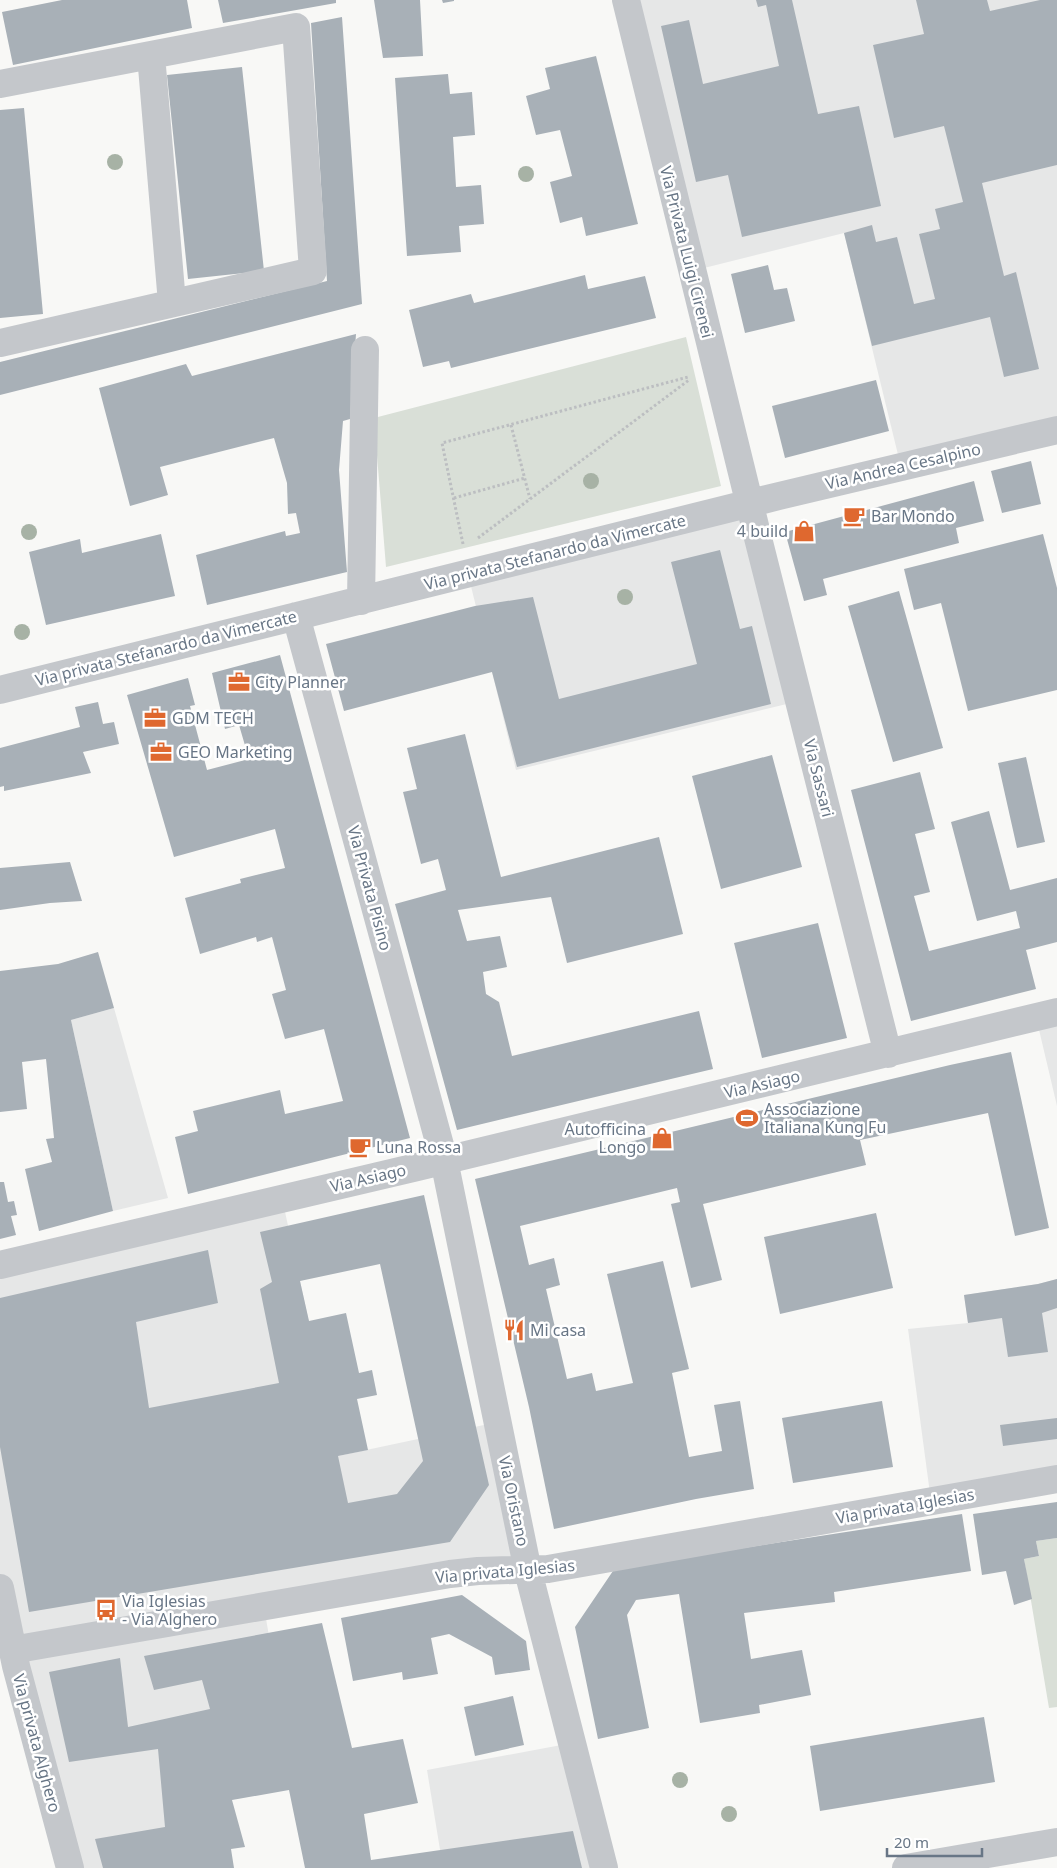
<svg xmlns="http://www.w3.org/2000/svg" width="1057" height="1868" font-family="'Noto Sans',sans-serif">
	<rect width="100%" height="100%" fill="#f8f8f6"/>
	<path fill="#e6e7e7" d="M626 0H1057V430L901 467 844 233 692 271Z
		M749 503 799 701 516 770 468 574Z
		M114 1008 168 1198 113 1211 71 1020Z
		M1057 1012V1106L1036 1017Z
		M282 1198 338 1456 498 1422 528 1571 264 1607 292 1770 163 1790 175 1868H70L0 1641V1265Z
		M1057 1279V1479L931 1501 908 1329 968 1323 964 1295 1038 1284Z
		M572 1743 604 1868H443L427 1770Z"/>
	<path fill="#d9dfd7" d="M686 337 721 486 386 567 374 418Z
		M1057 1538V1707L1049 1708 1024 1559 1039 1556 1036 1541Z"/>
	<path fill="#a8b0b7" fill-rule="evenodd" d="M62 0H187L192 28 13 65 2 12Z
		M218 0H336V3L223 23Z
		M374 0H420L423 56 383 58Z
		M442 0H454V1L443 3Z
		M756 0H792L818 114 859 106 881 206 742 237 728 175 696 182 661 26 689 20 703 84 779 66 766 5 758 7Z
		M916 0H987L990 11 1040 0H1057V165L982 183 1004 276 1016 272 1039 369 1004 377 990 317 872 346 844 233 872 225 876 242 897 237 914 304 935 299 919 234 940 229 935 209 963 202 944 126 894 138 873 45 924 34Z
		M342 17 362 304 0 395V362L327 281 311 23Z
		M596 56 638 224 586 236 582 217 560 223 550 182 572 176 560 130 536 135 526 96 550 89 545 68Z
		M242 67 264 271 188 279 167 75Z
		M448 74 450 94 472 92 475 135 453 137 456 187 481 185 484 224 459 226 461 252 407 256 395 78Z
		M24 108 43 314 0 318V110Z
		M768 265 774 290 787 288 795 321 745 333 731 274Z
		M585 275 588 289 645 276 656 318 451 368 449 361 423 367 409 310 471 294 474 303Z
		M356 334 350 419 343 421 339 470 347 572 207 605 196 555 285 531 286 536 300 533 296 513 288 514 287 483 274 438 160 467 168 495 130 506 99 388 186 364 192 376Z
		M876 380 889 431 785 458 772 406Z
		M1031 461 1041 504 1002 513 991 471Z
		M974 481 984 521 956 528 959 543 823 579 827 595 804 601 785 532Z
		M161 534 175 596 46 625 29 552 80 539 82 553Z
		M1043 534 1057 588V690L968 711 941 603 914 610 904 569Z
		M720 550 740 629 752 626 771 704 517 767 492 672 344 711 326 644 475 606 533 597 559 699 697 664 671 562Z
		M899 591 943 748 893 762 848 606Z
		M280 655 410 1138 188 1194 175 1137 198 1131 193 1111 280 1090 285 1114 343 1101 324 1029 285 1039 272 994 286 990 272 937 257 942 256 937 200 954 185 898 241 883 240 879 285 868 275 829 174 857 127 695 188 678 195 705 190 706 207 770 249 759 239 725 225 729 212 673Z
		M98 702 103 724 114 722 119 744 83 752 91 773 4 791V786L0 787V748L80 727 75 707Z
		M465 734 501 877 659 837 683 934 567 963 551 897 458 910 467 941 500 936 507 967 483 972 486 994 499 1002 512 1056 699 1011 713 1069 457 1130 395 904 446 890 438 859 421 864 403 792 417 789 407 748Z
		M772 755 802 867 721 889 692 776Z
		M1026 757 1045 842 1017 848 998 763Z
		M920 772 935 829 915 834 930 892 914 896 929 951 1020 928 1016 911 977 921 951 822 989 811 1010 890 1057 878V942L1026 950 1036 989 911 1021 851 790Z
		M70 862 82 901 50 903 0 910V868Z
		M818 923 847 1038 762 1058 734 943Z
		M98 952 114 1008 71 1020 113 1211 39 1231 25 1169 52 1162 46 1139 54 1138 46 1059 22 1062 27 1109 0 1112V971L58 964Z
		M1011 1052 1049 1228 1015 1236 988 1113 860 1140 866 1165 703 1204 722 1280 691 1288 671 1204 680 1202 677 1188 520 1226 529 1265 554 1258 560 1285 546 1289 567 1379 592 1373 596 1391 633 1383 607 1274 663 1261 689 1369 672 1373 689 1457 722 1451 714 1405 740 1401 754 1489 696 1499 554 1529 529 1407 475 1179 950 1065Z
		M0 1182H4L8 1202 14 1201 17 1215 11 1216 16 1235 0 1239Z
		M424 1195 489 1485 450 1542 29 1612 0 1447V1298L208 1250 218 1303 136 1322 149 1408 279 1383 260 1289 272 1282 260 1232ZM380 1264 423 1461 397 1494 348 1503 338 1456 368 1450 357 1399 377 1395 372 1370 359 1373 346 1313 309 1321 300 1281Z
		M876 1213 893 1288 780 1314 764 1237Z
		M1057 1279V1308L1042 1313 1048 1352 1008 1357 1002 1318 968 1323 964 1295 1038 1284Z
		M882 1401 893 1467 793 1483 782 1418Z
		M1057 1418V1439L1003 1446 1000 1425Z
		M1057 1502V1538L1036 1541 1039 1556 1024 1559 1032 1599 1014 1605 1006 1571 982 1575 973 1514Z
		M962 1514 971 1571 834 1592 835 1602 744 1613 751 1659 802 1650 811 1695 759 1705 760 1713 700 1723 679 1594 636 1600 627 1615 649 1728 598 1739 575 1627 615 1568Z
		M462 1595 526 1641 530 1670 495 1675 492 1657 449 1634 431 1638 438 1674 403 1680 402 1672 353 1681 341 1618Z
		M322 1623 352 1748 403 1739 418 1803 364 1814 371 1860 573 1831 582 1868H305L289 1790 232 1800 245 1847 231 1849 234 1868H103L95 1839 165 1827 158 1749 69 1762 49 1672 120 1658 128 1727 210 1709 202 1680 154 1690 144 1656Z
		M513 1696 524 1745 475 1756 464 1707Z
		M984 1717 995 1782 820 1811 810 1746Z"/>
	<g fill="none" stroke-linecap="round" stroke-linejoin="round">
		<path stroke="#bcbec1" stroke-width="3" stroke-dasharray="2.5 2.5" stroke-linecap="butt" d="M511 425 530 499
			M454 498 525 478
			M478 538 689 380
			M463 544 442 443 688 377"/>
		<path stroke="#c4c7cb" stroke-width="28" d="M626 0 758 538 888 1054
			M151 55 172 303
			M0 84 296 27 313 271 0 343
			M361 601 365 350
			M296 616 444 1160 528 1571 604 1868
			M0 690 779 496 1057 430
			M0 1265 417 1167 1057 1012
			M0 1588 16 1666 70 1868
			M12 1650 450 1574 478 1571 548 1569 1057 1479
			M906 1868 1057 1842"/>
	</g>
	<g fill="#a7b2a5">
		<circle cx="115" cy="162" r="8"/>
		<circle cx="526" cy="174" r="8"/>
		<circle cx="591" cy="481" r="8"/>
		<circle cx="29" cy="532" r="8"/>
		<circle cx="625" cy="597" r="8"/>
		<circle cx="22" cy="632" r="8"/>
		<circle cx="680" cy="1780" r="8"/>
		<circle cx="729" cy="1814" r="8"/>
	</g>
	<defs>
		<g id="cafe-bare" transform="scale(1.725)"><path d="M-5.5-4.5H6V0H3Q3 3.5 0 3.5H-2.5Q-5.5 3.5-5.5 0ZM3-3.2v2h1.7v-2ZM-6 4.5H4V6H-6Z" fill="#df682f" stroke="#fff" stroke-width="2.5" paint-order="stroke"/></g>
		<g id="shop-bare" transform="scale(1.725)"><path d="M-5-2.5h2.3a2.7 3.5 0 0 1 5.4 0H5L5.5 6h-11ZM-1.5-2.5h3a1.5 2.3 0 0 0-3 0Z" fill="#df682f" stroke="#fff" stroke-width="2.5" paint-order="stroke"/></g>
		<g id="office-bare" transform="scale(1.725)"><path d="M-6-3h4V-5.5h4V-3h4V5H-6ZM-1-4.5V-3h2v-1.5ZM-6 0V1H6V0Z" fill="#df682f" stroke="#fff" stroke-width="2.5" paint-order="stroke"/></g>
		<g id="stadium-bare" transform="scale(1.725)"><path d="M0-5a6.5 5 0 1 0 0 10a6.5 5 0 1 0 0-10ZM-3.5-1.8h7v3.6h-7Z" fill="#df682f" stroke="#fff" stroke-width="2.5" paint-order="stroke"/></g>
		<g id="restaurant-bare" transform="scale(1.725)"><path d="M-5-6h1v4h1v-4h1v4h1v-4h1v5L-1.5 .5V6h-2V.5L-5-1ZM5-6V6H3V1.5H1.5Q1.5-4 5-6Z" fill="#df682f" stroke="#fff" stroke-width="2.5" paint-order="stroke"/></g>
		<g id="bus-bare" transform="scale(1.725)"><path d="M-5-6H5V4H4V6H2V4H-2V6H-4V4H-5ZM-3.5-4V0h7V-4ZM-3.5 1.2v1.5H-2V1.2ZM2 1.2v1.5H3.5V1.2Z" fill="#df682f" stroke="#fff" stroke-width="2.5" paint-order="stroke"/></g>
	</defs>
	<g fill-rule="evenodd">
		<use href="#cafe-bare" x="854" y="516"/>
		<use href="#shop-bare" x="804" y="531"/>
		<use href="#office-bare" x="239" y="682"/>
		<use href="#office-bare" x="155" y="718"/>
		<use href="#office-bare" x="161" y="752"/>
		<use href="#stadium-bare" x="747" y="1118"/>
		<use href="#shop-bare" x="662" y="1138"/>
		<use href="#cafe-bare" x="360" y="1147"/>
		<use href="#restaurant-bare" x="514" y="1330"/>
		<use href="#bus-bare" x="106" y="1610"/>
	</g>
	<g text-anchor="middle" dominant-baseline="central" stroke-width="5" stroke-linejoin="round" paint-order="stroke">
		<g font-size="16" fill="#687686" stroke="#fff">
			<text transform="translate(687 252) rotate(76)">Via Privata Luigi Cirenei</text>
			<text transform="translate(903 466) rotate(-13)">Via Andrea Cesalpino</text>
			<text transform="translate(555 552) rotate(-14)">Via privata Stefanardo da Vimercate</text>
			<text transform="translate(166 648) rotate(-14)">Via privata Stefanardo da Vimercate</text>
			<text transform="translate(819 778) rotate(76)">Via Sassari</text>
			<text transform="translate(370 888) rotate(75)">Via Privata Pisino</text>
			<text transform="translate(762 1084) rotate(-13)">Via Asiago</text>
			<text transform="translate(368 1178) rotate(-13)">Via Asiago</text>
			<text transform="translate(514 1501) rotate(78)">Via Oristano</text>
			<text transform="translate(905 1506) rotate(-10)">Via privata Iglesias</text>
			<text transform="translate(505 1571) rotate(-5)">Via privata Iglesias</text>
			<text transform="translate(37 1743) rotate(75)">Via privata Alghero</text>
		</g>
		<g font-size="16" fill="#687686" stroke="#fff" text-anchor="start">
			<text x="871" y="516">Bar Mondo</text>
			<text x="788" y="531" text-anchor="end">4 build</text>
			<text x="255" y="682">City Planner</text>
			<text x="172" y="718">GDM TECH</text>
			<text x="178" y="752">GEO Marketing</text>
			<text x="764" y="1109">Associazione<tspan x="764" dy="18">Italiana Kung Fu</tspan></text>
			<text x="646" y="1129" text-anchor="end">Autofficina<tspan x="646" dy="18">Longo</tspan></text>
			<text x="376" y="1147">Luna Rossa</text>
			<text x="530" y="1330">Mi casa</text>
			<text x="122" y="1601">Via Iglesias<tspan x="122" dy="18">- Via Alghero</tspan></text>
		</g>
	</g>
	<path d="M887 1848v8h95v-8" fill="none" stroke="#687686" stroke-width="2.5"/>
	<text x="894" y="1848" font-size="15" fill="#687686" stroke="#ffffff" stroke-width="4" paint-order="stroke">20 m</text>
</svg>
